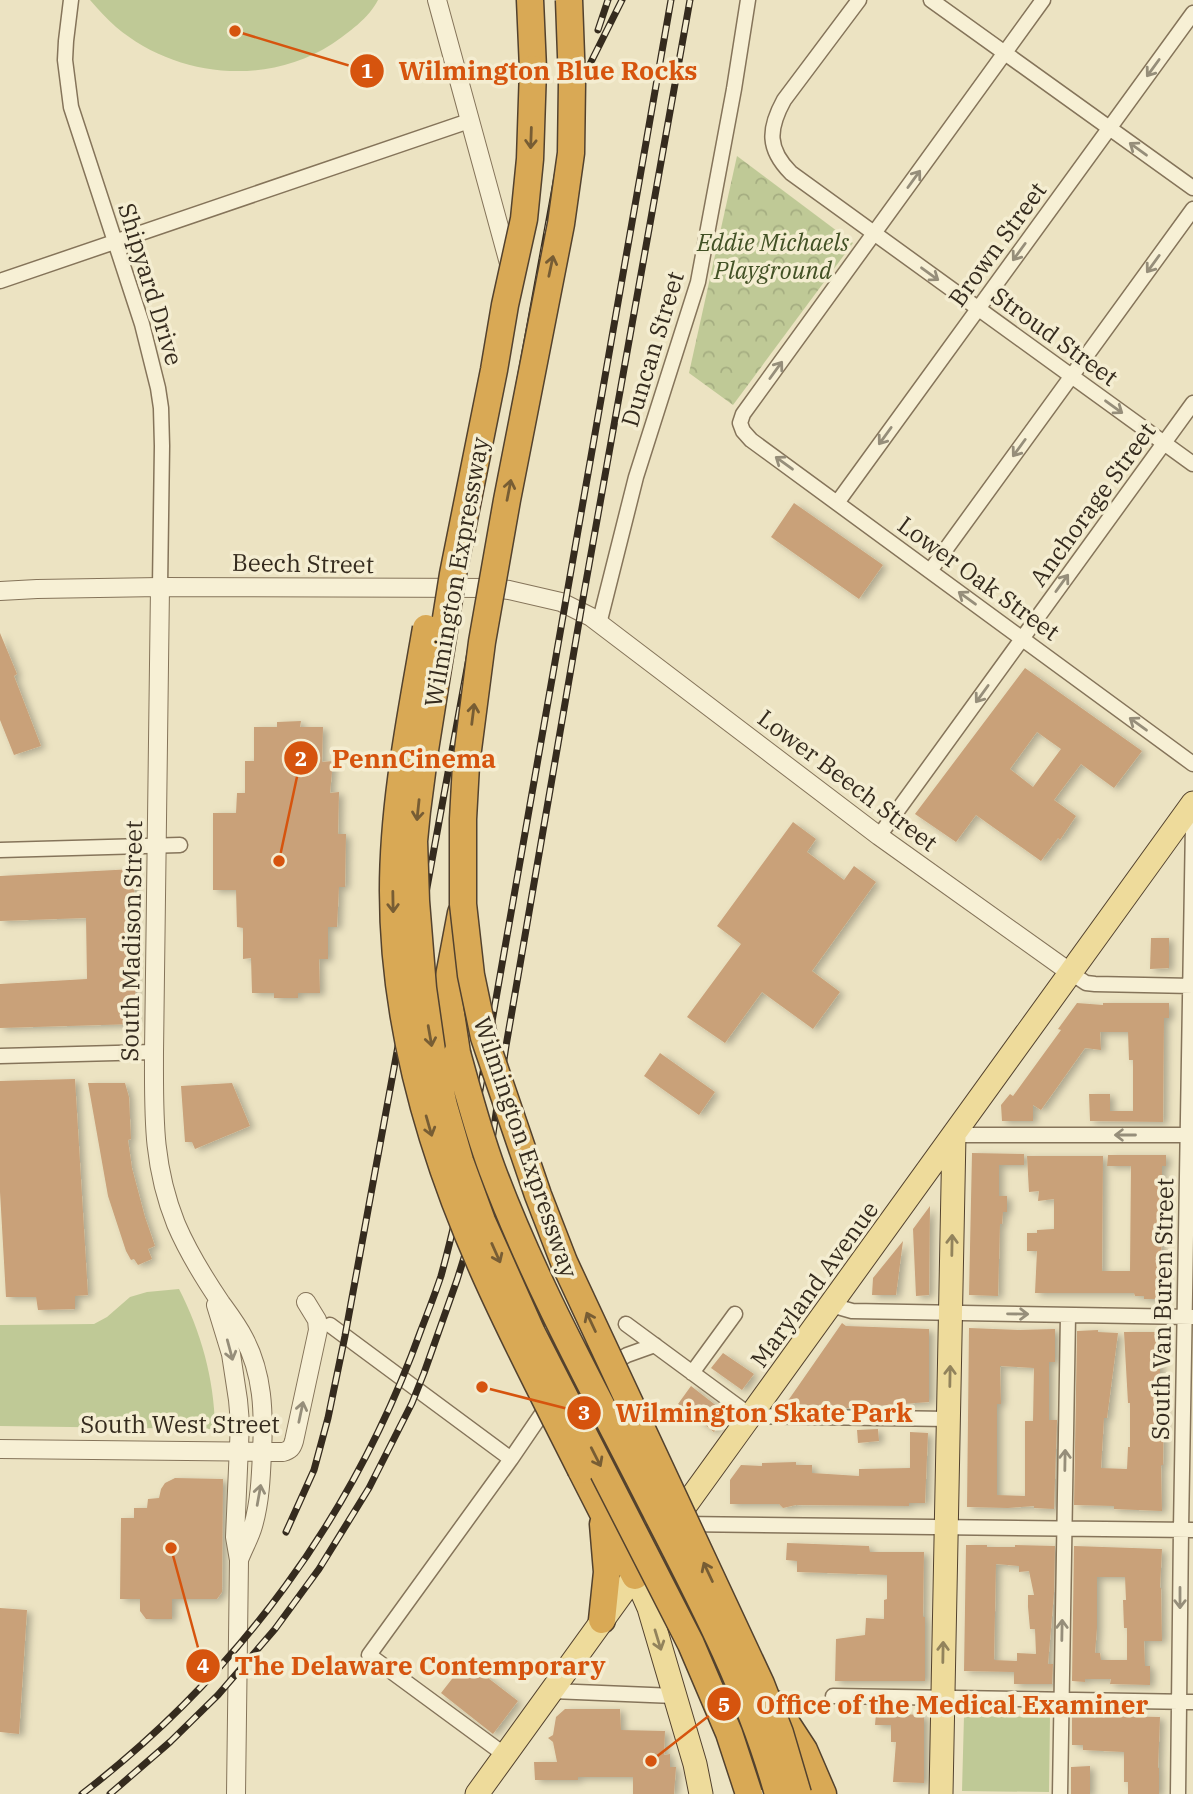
<svg xmlns="http://www.w3.org/2000/svg" width="1193" height="1794" font-family="'IBM Plex Serif',serif">
	<defs>
		<pattern id="park-crowns" width="20" height="18" patternUnits="userSpaceOnUse" patternTransform="scale(1.75)"><rect width="20" height="18" fill="#bfc996"/><path d="M2 6a3 3 0 1 1 6 0M12 15a3 3 0 1 1 6 0" fill="none" stroke="#a5ad81"/></pattern>
		<filter id="shadow"><feDropShadow dx="4.5" dy="2.5" stdDeviation="3.5" flood-color="#0004"/></filter>
	</defs>
	<rect width="100%" height="100%" fill="#ece3c2"/>
	<path fill="#bfc996" d="M90 0H378C369 18 348 33 332 44 266 87 175 77 116 27 107 19 98 9 90 0Z
		M179 1289C201 1332 214 1378 215 1427L211 1429 0 1426V1325L94 1324 107 1317 130 1297 147 1292Z
		M964 1716 1050 1717 1049 1792 962 1791Z"/>
	<path fill="url(#park-crowns)" d="M737 156 853 243 733 405 689 373Z"/>
	<path fill="#c9a179" fill-rule="evenodd" filter="url(#shadow)" d="M794 503 883 565 859 599 771 537Z
		M0 633 17 674 14 676 41 746 14 755 0 720Z
		M1025 668 1142 751 1114 788 1081 764 1054 800 1076 816 1060 840 1058 838 1041 861 976 815 956 842 915 814ZM1037 732 1061 749 1033 787 1010 769Z
		M301 721 300 727H323L322 762 333 761 330 793 339 792 338 834H346L345 887H339L337 927H328V959H319L320 993H298V998H274V993H252L251 958 243 959V928L237 927 236 890H213V813H236L237 793H245V761H254V727H277V722Z
		M793 822 816 839 807 852 844 880 854 866 876 882 812 971 840 992 813 1029 762 992 725 1043 687 1017 741 944 717 926Z
		M134 869 136 1024 0 1028V984L87 979 86 918 0 921V876Z
		M1151 938H1169V968L1150 969Z
		M1077 1003 1103 1005V1003H1169V1018H1164L1163 1122 1090 1121 1089 1094H1110V1111H1133V1060H1129L1128 1032H1100L1101 1050 1085 1048 1041 1110 1033 1105V1121H1002L1001 1105 1010 1094 1013 1096 1061 1030 1058 1029Z
		M660 1053 715 1092 699 1115 644 1076Z
		M75 1079 88 1295 75 1296V1309L38 1310 36 1297H6L0 1192V1081Z
		M88 1083H125L129 1097 131 1139 128 1140 132 1168 145 1217 155 1246 148 1249 152 1259 138 1265 134 1259 131 1260 126 1251 108 1196Z
		M232 1083 250 1126 195 1149 192 1142H185L181 1086Z
		M972 1153 1024 1154V1165H999V1196H1007V1212H1003L1002 1224H1000L998 1296 969 1295Z
		M1108 1155H1166V1166H1162L1161 1276 1165 1275 1166 1297 1160 1299H1144V1296H1135L1134 1293H1035L1037 1251H1027V1233H1037V1230L1054 1229V1199L1038 1201 1039 1191 1029 1192 1027 1156H1103L1102 1271H1130L1131 1166H1107Z
		M930 1206 929 1295 916 1296 913 1229Z
		M903 1241 896 1295H872L873 1278Z
		M842 1323 846 1326 929 1329V1402L847 1408H832L829 1405H785Z
		M969 1328 1019 1330 1055 1329V1362H1049V1420H1057L1054 1509 1034 1508V1506L1008 1508 967 1507ZM1000 1366 1034 1368 1033 1421H1025V1496L997 1495V1404H1001Z
		M1098 1330V1332L1118 1333 1107 1418H1104L1101 1468 1127 1469 1128 1447H1130V1403H1128L1124 1332H1160V1404H1164L1163 1465H1161L1162 1511 1114 1509V1506L1074 1505 1077 1331Z
		M723 1353 754 1374 742 1390 711 1368Z
		M691 1386 727 1414 714 1432 678 1404Z
		M878 1429 879 1441 858 1443 857 1430Z
		M910 1432 928 1433 925 1503H909V1506L796 1505 783 1508 779 1504H730V1480L741 1465 762 1466V1463L796 1462V1465H812V1473L859 1476V1469L910 1468Z
		M175 1478 223 1479 222 1592 217 1599H172V1619H146L140 1611V1599H120L121 1518H134V1508H147L148 1499 159 1498 161 1489 165 1483Z
		M787 1543 869 1546 870 1552H924L923 1617H925V1681H835L836 1639 865 1635 866 1618 884 1619V1600L887 1599V1575L797 1572V1561L786 1560Z
		M966 1545H987V1547H1015V1545L1055 1546 1054 1593 1048 1664H1053L1052 1684H1014V1672L964 1671ZM996 1564 1019 1566V1572L1029 1571 1034 1595H1028V1607L1030 1629H1035L1036 1654 1017 1653V1661L994 1660Z
		M1074 1546 1162 1549 1160 1588H1161L1162 1641H1144L1145 1666H1150V1685L1110 1684 1111 1679H1085V1682L1072 1681ZM1097 1577H1125L1126 1600H1123L1124 1628H1127V1660H1101L1100 1653H1095L1097 1628Z
		M0 1608 27 1610 19 1734 0 1732Z
		M466 1661 518 1701 493 1734 441 1693Z
		M565 1709H620L621 1730 665 1731 664 1755 670 1754V1767H676L674 1794H633V1777H578V1780H535L534 1762H557L553 1742 548 1738 553 1735 556 1717Z
		M876 1713 924 1715V1783L893 1782 896 1742H891V1725H875Z
		M1072 1715 1160 1717 1158 1768H1159V1794H1128V1782H1124V1752L1083 1750V1745H1072Z
		M1090 1766V1794H1071V1767Z"/>
	<g fill="none" stroke-linecap="round" stroke-linejoin="round">
		<g stroke="#85745a" stroke-width="17">
			<path id="minor" d="M71 0 66 41 65 60 71 107 142 324 158 388 161 408 162 446 160 587
				M859 0 784 100C768 129 767 149 791 173L1193 464
				M931 0 1193 188
				M1043 0 743 414 740 423 743 431 751 440 1193 764
				M0 281 469 121
				M837 503 1193 13
				M930 571 1193 209
				M599 624 636 477 698 282 734 89 748 0
				M879 836 1193 403
				M0 850 180 845
				M1071 973 1086 983 1095 984 1193 986
				M0 1056 154 1052
				M954 1135H1193
				M831 1305 852 1311 1192 1317
				M626 1324 751 1416 949 1419
				M330 1325 511 1459
				M608 1366 627 1355 655 1345
				M692 1373 735 1314
				M681 1524 1193 1530
				M552 1691 675 1696
				M833 1696 1193 1702
				M505 1755 369 1655 511 1459 541 1415 591 1376
				M1060 1794 1068 1315
				M1178 1794 1181 1529 1193 824"/>
		</g>
		<g stroke="#85745a" stroke-width="20">
			<path id="tertiary" d="M437 0 510 267
				M160 587 154 1052C154 1115 152 1164 176 1224 188 1252 204 1278 221 1303 229 1314 238 1326 244 1338 263 1374 264 1412 262 1452 261 1476 260 1502 253 1526 250 1537 243 1549 239 1560
				M0 591 37 589 160 587 494 588 509 590 561 602 591 617 879 836 1071 973
				M216 1305 231 1354 238 1400 240 1423 235 1537 239 1560 236 1794
				M0 1449 283 1452C290 1450 292 1448 294 1441L318 1330 317 1320 306 1302"/>
		</g>
		<g stroke="#53422e" stroke-width="25">
			<path id="primary" d="M635 1576 649 1608 695 1764 701 1794
				M477 1794 1193 803
				M941 1794 954 1135"/>
		</g>
		<g stroke="#53422e" stroke-width="29">
			<path id="motorway" d="M530 0 533 69
				M457 1053 447 987 461 913
				M581 1470 635 1576
				M602 1620 607 1572 603 1524
				M774 1704 804 1750 823 1794"/>
		</g>
		<use href="#minor" stroke="#f7f0d5" stroke-width="14"/>
		<use href="#tertiary" stroke="#f7f0d5" stroke-width="18"/>
		<use href="#primary" stroke="#eedb9b" stroke-width="23"/>
		<use href="#motorway" stroke="#d9a955" stroke-width="26"/>
		<g stroke="#352b1e" stroke-width="7">
			<path id="rail" d="M598 30 608 0
				M286 1532 314 1470 328 1418 345 1336 558 171 582 80 622 0
				M82 1794C239 1673 354 1516 421 1330 428 1312 435 1294 441 1276 453 1233 462 1190 470 1147L671 0
				M110 1794 170 1742 218 1695 275 1629 319 1569 369 1488 412 1403 424 1373 457 1280 474 1226 491 1147 506 1046 584 593 690 0"/>
		</g>
		<use href="#rail" stroke="#f4edd1" stroke-width="4.5" stroke-dasharray="13" stroke-linecap="butt"/>
		<g stroke="#53422e" stroke-width="29" stroke-linecap="butt">
			<path id="motorway-bridge" d="M569 0 572 83 571 153 561 224 507 500 482 642 466 765 463 819V904L471 975 484 1037 538 1195 564 1262 761 1684 780 1733 798 1794
				M533 69 530 159 524 219 505 305 494 370 453 574 425 750 417 811 414 841 416 901 423 988 432 1051 444 1106 460 1161 482 1221 532 1333 691 1644 729 1733 749 1794
				M426 628C411 715 393 802 393 891 393 1022 430 1151 483 1270 513 1338 548 1404 581 1470
				M457 1053C468 1092 478 1131 492 1169 536 1287 598 1397 654 1508 702 1601 750 1693 778 1794"/>
		</g>
		<use href="#motorway-bridge" stroke="#d9a955" stroke-width="26"/>
	</g>
	<defs><path id="oneway-shaft" d="M-6 0H5M1.5-3L5.5 0L1.5 3" fill="none" stroke-width="1.6" stroke-linecap="round" stroke-linejoin="round" transform="scale(1.75)"/></defs>
	<g stroke="#968e7a">
		<use href="#oneway-shaft" transform="translate(1153 68) rotate(126)"/>
		<use href="#oneway-shaft" transform="translate(1138 149) rotate(-144)"/>
		<use href="#oneway-shaft" transform="translate(914 179) rotate(-54)"/>
		<use href="#oneway-shaft" transform="translate(1019 252) rotate(126)"/>
		<use href="#oneway-shaft" transform="translate(1153 264) rotate(126)"/>
		<use href="#oneway-shaft" transform="translate(930 274) rotate(36)"/>
		<use href="#oneway-shaft" transform="translate(776 370) rotate(-54)"/>
		<use href="#oneway-shaft" transform="translate(1114 407) rotate(36)"/>
		<use href="#oneway-shaft" transform="translate(885 436) rotate(126)"/>
		<use href="#oneway-shaft" transform="translate(1019 448) rotate(126)"/>
		<use href="#oneway-shaft" transform="translate(784 463) rotate(-144)"/>
		<use href="#oneway-shaft" transform="translate(1062 583) rotate(-54)"/>
		<use href="#oneway-shaft" transform="translate(967 598) rotate(-144)"/>
		<use href="#oneway-shaft" transform="translate(982 694) rotate(126)"/>
		<use href="#oneway-shaft" transform="translate(1138 724) rotate(-144)"/>
		<use href="#oneway-shaft" transform="translate(1125 1135) rotate(-180)"/>
		<use href="#oneway-shaft" transform="translate(1018 1314) rotate(1)"/>
		<use href="#oneway-shaft" transform="translate(230 1350) rotate(75)"/>
		<use href="#oneway-shaft" transform="translate(301 1412) rotate(-78)"/>
		<use href="#oneway-shaft" transform="translate(1065 1460) rotate(-89)"/>
		<use href="#oneway-shaft" transform="translate(259 1495) rotate(-80)"/>
		<use href="#oneway-shaft" transform="translate(1180 1598) rotate(90)"/>
		<use href="#oneway-shaft" transform="translate(1062 1630) rotate(-89)"/>
	</g>
	<g stroke="#775d34">
		<use href="#oneway-shaft" transform="translate(531 138) rotate(92)"/>
		<use href="#oneway-shaft" transform="translate(551 266) rotate(-78)"/>
		<use href="#oneway-shaft" transform="translate(509 490) rotate(-79)"/>
		<use href="#oneway-shaft" transform="translate(473 714) rotate(-83)"/>
		<use href="#oneway-shaft" transform="translate(418 810) rotate(96)"/>
		<use href="#oneway-shaft" transform="translate(393 902) rotate(89)"/>
		<use href="#oneway-shaft" transform="translate(430 1036) rotate(80)"/>
		<use href="#oneway-shaft" transform="translate(429 1126) rotate(74)"/>
		<use href="#oneway-shaft" transform="translate(496 1253) rotate(66)"/>
		<use href="#oneway-shaft" transform="translate(591 1322) rotate(-115)"/>
		<use href="#oneway-shaft" transform="translate(596 1457) rotate(63)"/>
		<use href="#oneway-shaft" transform="translate(708 1572) rotate(-115)"/>
	</g>
	<g stroke="#92835c">
		<use href="#oneway-shaft" transform="translate(952 1245) rotate(-89)"/>
		<use href="#oneway-shaft" transform="translate(950 1376) rotate(-89)"/>
		<use href="#oneway-shaft" transform="translate(658 1640) rotate(73)"/>
		<use href="#oneway-shaft" transform="translate(943 1652) rotate(-89)"/>
	</g>
	<g text-anchor="middle" dominant-baseline="central" stroke-width="7" stroke-linejoin="round" paint-order="stroke">
		<g font-size="24" font-style="italic" fill="#425125" stroke="#f4edd1">
			<text x="773" y="242">Eddie Michaels<tspan x="773" dy="28">Playground</tspan></text>
		</g>
		<g font-size="24" fill="#352b1e" stroke="#f4edd1">
			<text transform="translate(997 244) rotate(-54)">Brown Street</text>
			<text transform="translate(151 284) rotate(73)">Shipyard Drive</text>
			<text transform="translate(1055 336) rotate(36)">Stroud Street</text>
			<text transform="translate(652 349) rotate(-73)">Duncan Street</text>
			<text transform="translate(1092 504) rotate(-54)">Anchorage Street</text>
			<text transform="translate(303 563) rotate(1)">Beech Street</text>
			<text transform="translate(456 572) rotate(-80)">Wilmington Expressway</text>
			<text transform="translate(979 578) rotate(36)">Lower Oak Street</text>
			<text transform="translate(848 780) rotate(37)">Lower Beech Street</text>
			<text transform="translate(131 941) rotate(-89)">South Madison Street</text>
			<text transform="translate(526 1147) rotate(71)">Wilmington Expressway</text>
			<text transform="translate(814 1284) rotate(-54)">Maryland Avenue</text>
			<text transform="translate(1162 1309) rotate(-89)">South Van Buren Street</text>
			<text x="180" y="1424">South West Street</text>
		</g>
	</g>
	<path fill="none" stroke="#d6540e" stroke-width="2.5" d="M235 31L367 71M279 861L301 758M482 1387L584 1413M171 1548L203 1666M651 1761L724 1704"/>
	<g fill="#d6540e" stroke="#f4edd1" stroke-width="2.5">
		<circle cx="235" cy="31" r="7"/>
		<circle cx="279" cy="861" r="7"/>
		<circle cx="482" cy="1387" r="7"/>
		<circle cx="171" cy="1548" r="7"/>
		<circle cx="651" cy="1761" r="7"/>
		<circle cx="367" cy="71" r="18"/>
		<circle cx="301" cy="758" r="18"/>
		<circle cx="584" cy="1413" r="18"/>
		<circle cx="203" cy="1666" r="18"/>
		<circle cx="724" cy="1704" r="18"/>
	</g>
	<g font-size="21" text-anchor="middle" font-weight="bold" fill="#fff">
		<text x="367" y="78">1</text>
		<text x="301" y="766">2</text>
		<text x="584" y="1420">3</text>
		<text x="203" y="1673">4</text>
		<text x="724" y="1712">5</text>
	</g>
	<g font-size="26" text-anchor="middle" font-weight="bold" fill="#d6540e" stroke="#f4edd1" stroke-width="7" stroke-linejoin="round" paint-order="stroke">
		<text x="548" y="80">Wilmington Blue Rocks</text>
		<text x="414" y="768">PennCinema</text>
		<text x="764" y="1422">Wilmington Skate Park</text>
		<text x="420" y="1675">The Delaware Contemporary</text>
		<text x="952" y="1714">Office of the Medical Examiner</text>
	</g>
</svg>
